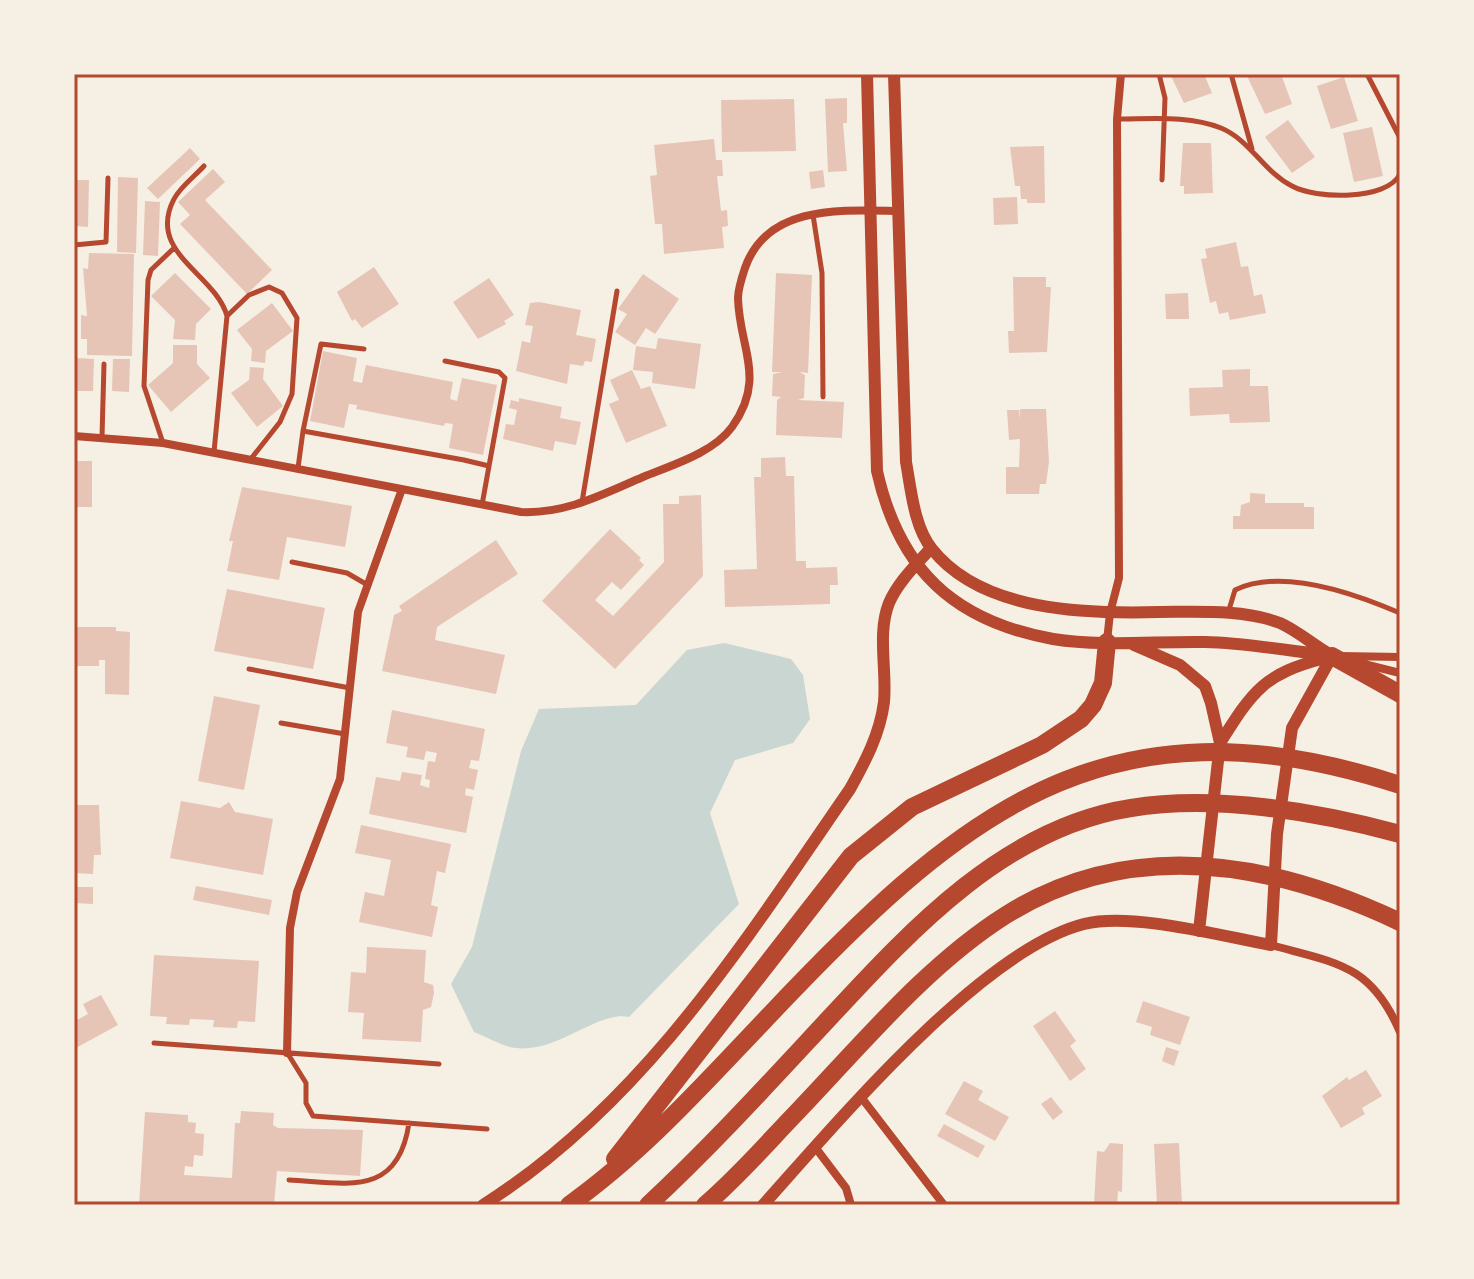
<svg xmlns="http://www.w3.org/2000/svg" width="1474" height="1279" font-family="'Archivo Narrow',sans-serif">
	<rect width="100%" height="100%" fill="#f6efe4"/>
	<path fill="#c9d6d2" d="M724 643 791 659 803 675 810 719 793 743 735 760 710 813 739 904 629 1017C598 1010 558 1053 516 1048 503 1047 487 1037 474 1032L451 984 472 947 521 751 539 709 636 705 687 650Z"/>
	<path fill="#e6c5b7" d="M1170 74H1204L1212 93 1184 103Z
		M1252 74H1281L1292 104 1265 114 1247 76Z
		M1344 77 1358 121 1331 129 1317 86Z
		M847 98V123H843L847 171 828 172 825 99Z
		M794 99 796 151 722 152 721 100Z
		M1288 120 1315 157 1292 173 1265 137Z
		M1372 127 1383 176 1354 182 1343 133Z
		M714 139 716 160H722L723 176H717L721 211 727 210 728 226 722 227 724 248 664 254 662 224H655L650 176 657 175 654 145Z
		M1183 143H1211L1213 193 1184 194V186H1180Z
		M1044 146 1045 203H1027V199H1021L1020 186H1015L1010 147Z
		M190 148 200 159 158 199 147 188Z
		M213 169 225 182 205 200 272 270 247 294 180 224 190 215 178 202Z
		M823 170 825 187 811 189 809 172Z
		M118 177 138 178 136 253 117 252Z
		M74 180H89L88 227 74 226Z
		M1017 197 1018 224 994 225 993 198Z
		M145 201 160 202 158 256 143 255Z
		M1236 242 1241 267 1248 266 1254 296 1262 294 1266 313 1230 320 1228 312 1219 314 1216 301 1210 303 1201 259 1207 258 1205 249Z
		M89 253 134 254 132 356 87 355V339H81V315L87 316 83 268 88 269Z
		M374 267 399 304 362 328 355 319 352 321 337 292Z
		M175 273 211 309 196 324 195 340 173 339 175 320 151 296Z
		M776 273 812 275 808 373 799 372 805 375 804 398 798 400 844 402 842 438 776 435 777 400 781 397 772 396 773 374 782 372H772Z
		M643 274 679 299 655 334 646 328 635 345 615 332 627 314 618 309Z
		M1013 277H1046V287H1051L1047 352 1009 353 1008 331H1014Z
		M489 278 514 315 504 321 506 324 478 339 453 302Z
		M1188 293 1189 319H1166L1165 294Z
		M539 302 581 310 576 335 596 339 592 362 585 361 583 366 570 364 567 384 516 371 522 341 530 343 533 326 525 325 530 303Z
		M272 303 293 331 266 351 265 363 251 361 252 349 237 330Z
		M658 338 701 344 695 389 652 383 653 372 633 370 636 346 656 349Z
		M173 345H197V364L210 378 171 412 148 385 173 363Z
		M323 351 357 358 353 381 362 383 366 365 453 382 450 399 457 401 462 378 497 385 483 455 449 448 453 424 445 423 444 426 356 409 357 405 349 404 344 428 310 421Z
		M77 358 94 359 93 391H76Z
		M113 359H130L129 392 112 391Z
		M250 367 264 368 263 379 283 406 257 427 231 393 249 380Z
		M1250 369V386H1268L1270 422 1230 423 1229 414 1190 416 1189 388 1223 387 1222 370Z
		M632 370 641 389 650 386 667 426 626 443 609 404 619 400 610 380Z
		M519 398 562 407 560 418 581 422 576 445 555 441 553 451 503 439 506 424 514 425 517 410 509 408 511 400 519 402Z
		M1020 409H1046L1049 462 1046 484H1040L1039 494H1006V467H1019L1020 439 1009 440 1007 410H1019L1020 419Z
		M785 457 786 476H794L796 561H806V568L837 567 838 585H830V604L725 607 724 570 757 569 754 477H761V458Z
		M74 461H92V507H74Z
		M242 487 352 506 345 547 287 537 279 580 227 571 233 541H229Z
		M1250 493 1265 494V503H1304V507H1314V529H1233V516H1240L1241 505 1250 502Z
		M701 495 703 576 615 669 542 601 610 529 641 558 639 560 644 565 621 590 612 582 595 600 613 616 664 562 663 504H679V496Z
		M496 540 518 574 437 627 435 640 505 655 496 694 382 671 394 615 402 611 399 606Z
		M227 589 325 608 313 669 214 651Z
		M77 627H116V631L130 632 129 695 105 694V660H99V666H74Z
		M214 696 260 705 244 790 198 781Z
		M392 710 485 729 479 761 471 760 469 768 478 770 474 790 466 788 465 795 473 797 466 833 369 814 376 777 400 781 402 772 422 775 420 785 429 788 430 780 425 779 428 761 435 762 437 753 426 751 424 760 406 757 408 747 386 743Z
		M181 801 220 808 229 802 235 812 273 819 263 875 170 858Z
		M74 805H99L101 855H94L93 874 74 873Z
		M361 825 451 844 445 873 437 871 431 905 438 907 432 937 359 922 365 892 384 896 391 860 355 853Z
		M196 886 272 900 269 915 193 900Z
		M74 887H93V904L74 903Z
		M367 947 426 950 424 982 433 985 434 993 431 1007 423 1010 421 1042 362 1039 364 1013 348 1012 351 972 366 973Z
		M154 955 259 961 255 1022 238 1021 237 1028 213 1027 214 1020 190 1019 189 1025 166 1024 167 1017 150 1016Z
		M101 995 118 1025 74 1049V1013L77 1020 88 1014 83 1004Z
		M1143 1001 1190 1017 1180 1045 1150 1035 1152 1027 1136 1022Z
		M1055 1011 1076 1041 1070 1046 1086 1069 1070 1081 1033 1026Z
		M1166 1047 1179 1051 1174 1066 1162 1061Z
		M1366 1070 1382 1096 1362 1108 1365 1114 1341 1128 1322 1096 1347 1077 1349 1080Z
		M964 1081 983 1091 978 1100 1009 1117 995 1141 945 1114Z
		M1051 1097 1063 1112 1053 1120 1041 1104Z
		M241 1111 274 1113 273 1125 278 1128 363 1130 360 1176 277 1171 274 1205H139L145 1112 188 1115V1122L196 1123 195 1133 204 1134 203 1156 194 1155 193 1167 185 1166 184 1175 232 1178 235 1123H240Z
		M944 1124 985 1146 978 1158 937 1136Z
		M1110 1143 1123 1144 1122 1192 1118 1191 1117 1205H1094L1097 1151 1104 1152Z
		M1179 1143 1182 1205H1157L1154 1144Z"/>
	<g fill="none" stroke-linecap="round" stroke-linejoin="round">
		<path stroke="#b5482f" stroke-width="5" d="M1159 74 1165 98 1162 180
			M1231 74 1252 149
			M1367 74 1400 138
			M1117 119C1151 119 1189 115 1221 128 1250 140 1264 172 1292 186 1315 199 1387 201 1400 174
			M204 166C195 176 180 187 174 199 146 253 215 273 227 316L214 452
			M813 215 822 273 823 397
			M74 245 106 242 108 178
			M227 316 249 295 269 287 282 293 297 318 292 394 280 422 250 460
			M445 361 499 372 505 378 489 466
			M303 431 321 344 364 349
			M102 437 104 364
			M163 443 144 386 148 280 151 270 173 249
			M298 468 303 431 464 460 489 466 482 505
			M582 502 617 291
			M292 562 347 573 366 584
			M1228 613 1235 590C1282 567 1356 594 1400 613
			M249 669 350 688
			M281 723 345 734
			M154 1043 439 1064
			M288 1054 306 1083V1103L313 1116 487 1129
			M289 1180C347 1183 398 1198 409 1123"/>
		<path stroke="#b5482f" stroke-width="8" d="M74 436 163 443 521 512C566 514 603 494 643 477 672 465 713 453 732 427 767 378 739 348 738 298 738 289 742 277 745 268 767 204 843 210 898 211
			M1107 641 1110 613 1119 578 1117 119 1121 74
			M1341 656 1400 657
			M1356 662 1400 673
			M1271 945C1336 963 1371 964 1400 1032
			M287 1053 290 928 297 892 340 779 358 612 402 489
			M861 1097 944 1205
			M815 1147 846 1188 851 1205"/>
		<path stroke="#b5482f" stroke-width="12" d="M867 74 877 471C899 569 953 621 1053 639 1103 647 1155 641 1205 642 1248 643 1290 651 1332 656
			M894 74 906 462C911 489 914 527 932 549 982 612 1086 614 1159 612 1196 612 1244 609 1280 623 1296 630 1311 643 1326 652
			M1134 645 1180 665 1205 686 1211 703 1220 743 1199 931
			M1220 743C1253 691 1263 674 1325 658
			M483 1205C643 1104 745 941 850 789 865 762 880 734 884 702 887 670 877 633 889 603 898 582 916 565 931 548
			M763 1205C835 1125 981 950 1084 924 1132 912 1221 936 1271 945L1277 834 1292 728 1332 656"/>
		<path stroke="#b5482f" stroke-width="18" d="M1332 656 1400 694
			M615 1159 851 856 912 807 1042 745 1081 719 1093 705 1103 683 1107 642
			M569 1205C642 1153 701 1087 763 1022 957 816 1103 688 1400 785
			M648 1205C704 1153 756 1097 808 1041 897 946 995 829 1131 808 1215 794 1319 812 1400 834
			M705 1205C739 1176 768 1142 799 1110 863 1043 927 965 1006 915 1132 836 1273 862 1400 922"/>
	</g>
	<rect width="1474" height="1279" fill="none" stroke="#f6efe4" stroke-width="152"/>
	<rect x="76" y="76" width="1322" height="1127" fill="none" stroke="#b5482f" stroke-width="3"/>
</svg>
